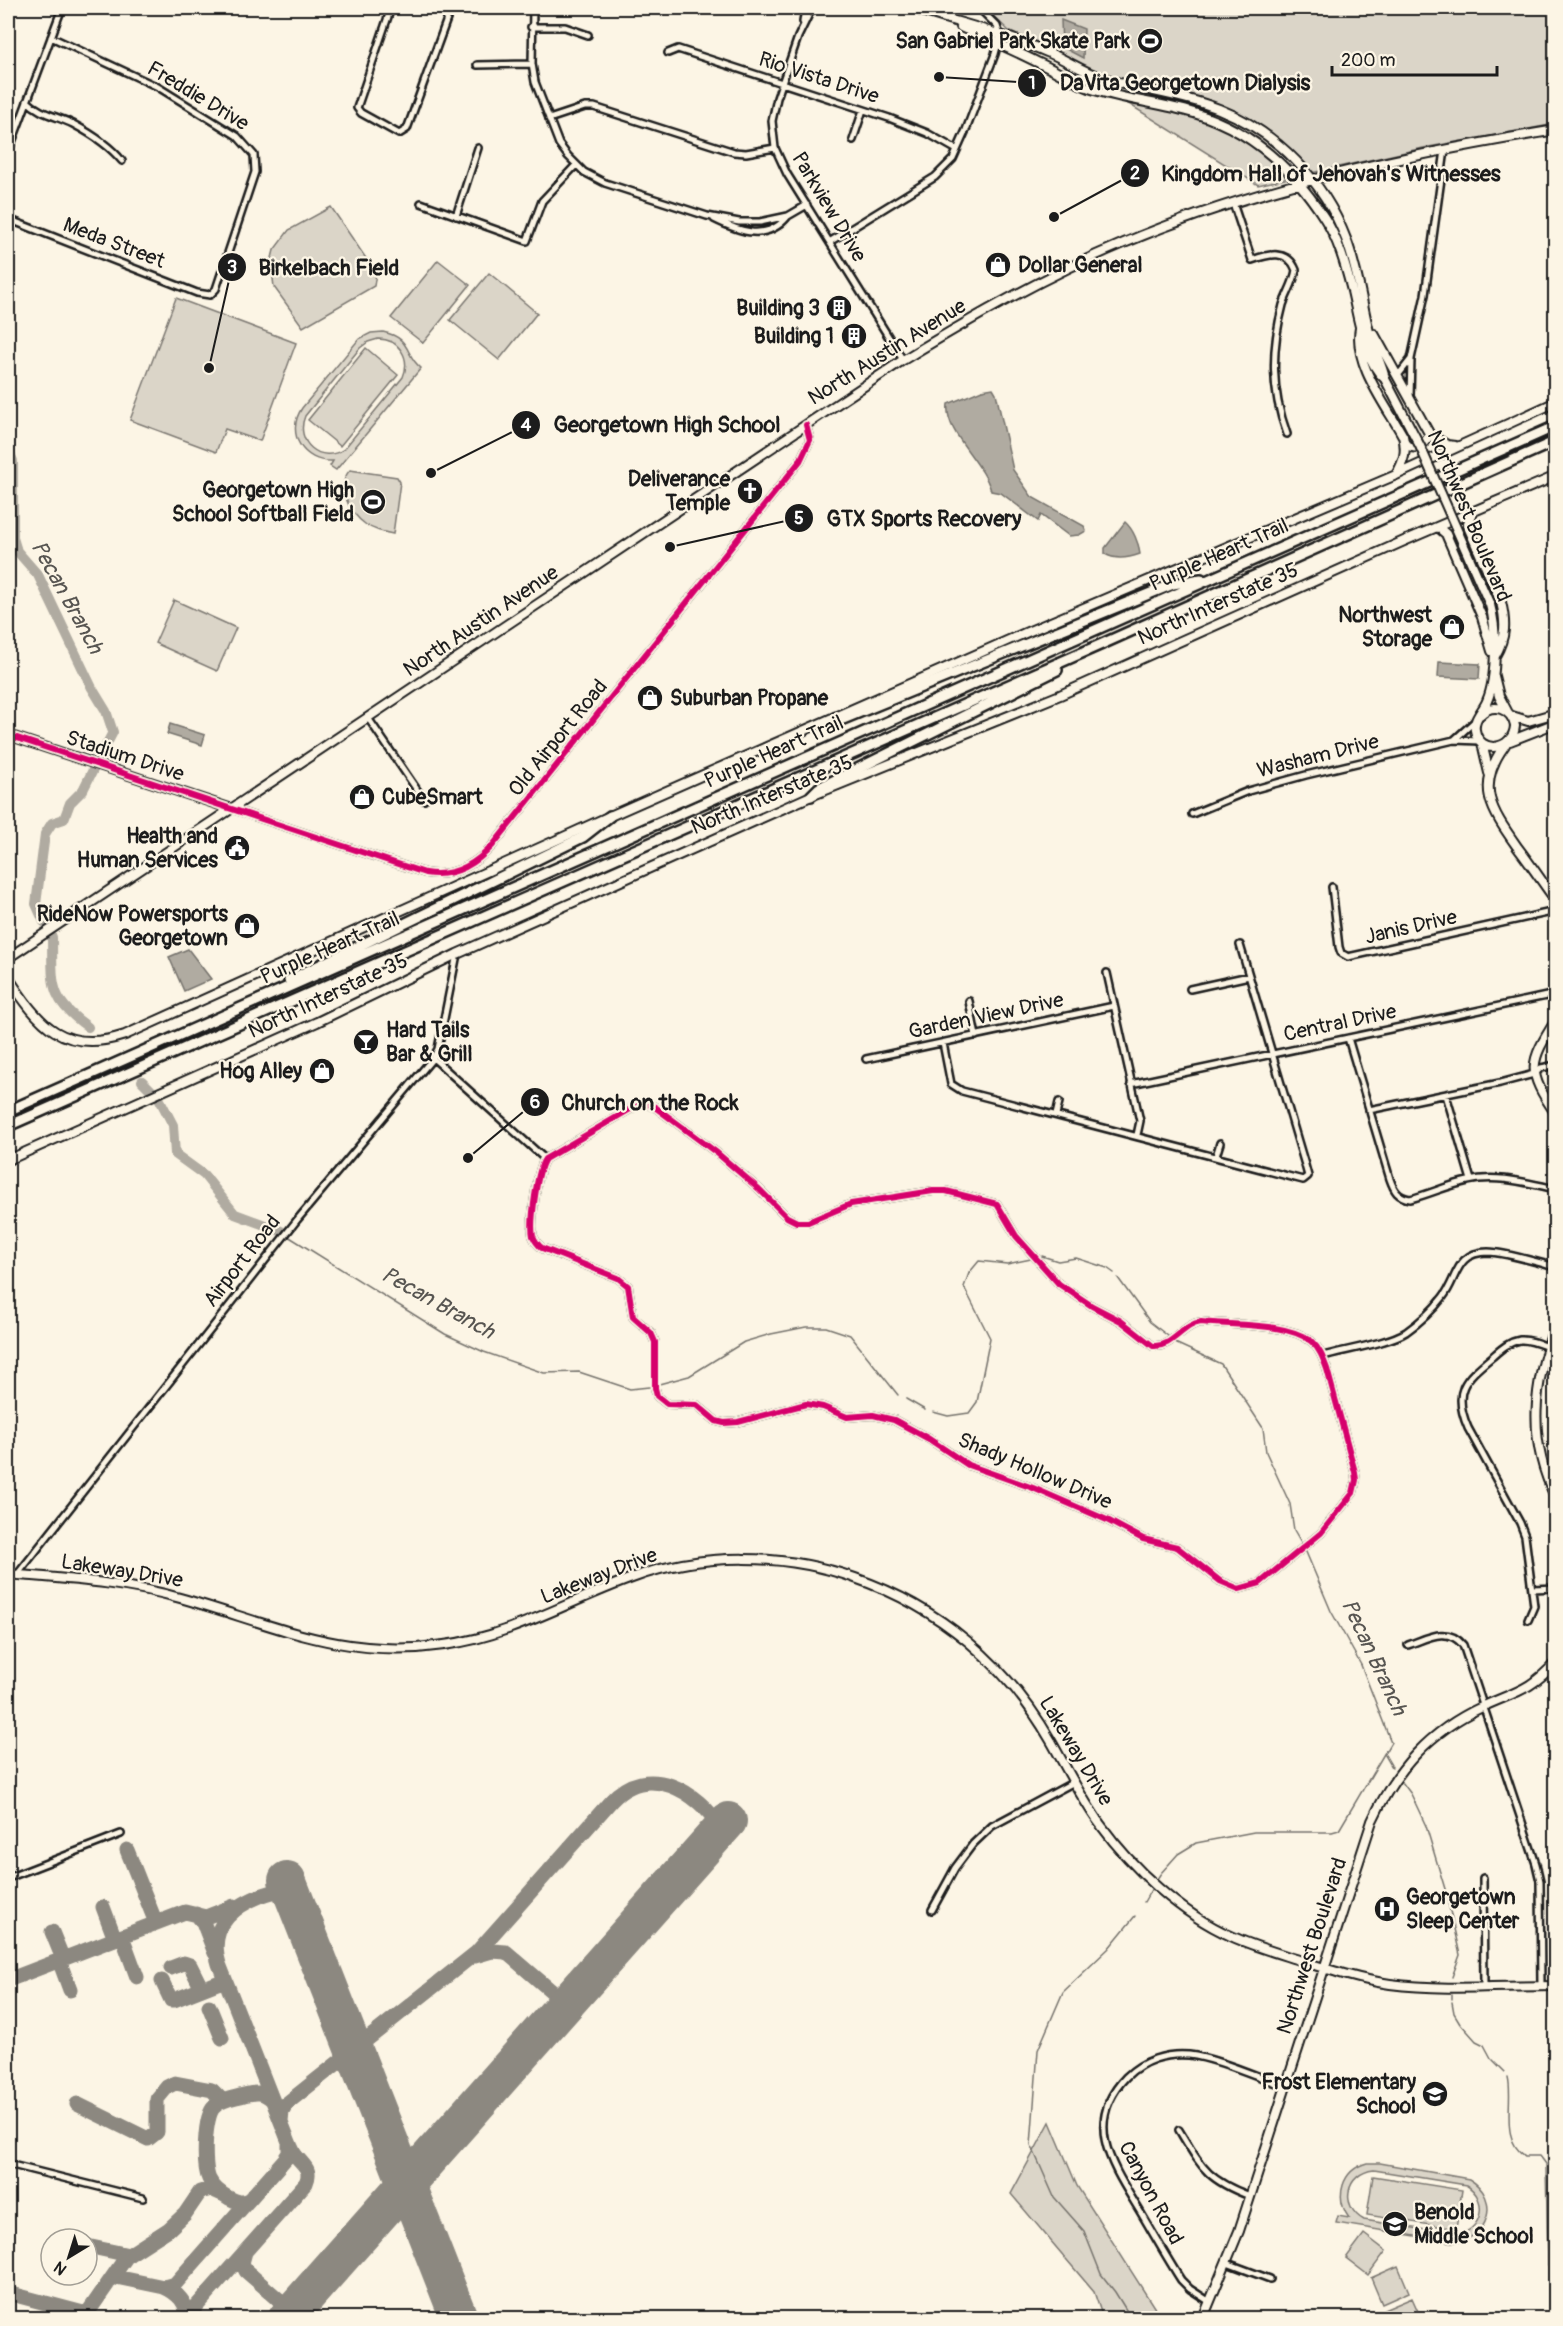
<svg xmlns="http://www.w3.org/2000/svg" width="1563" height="2326" font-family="Pangolin,sans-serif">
	<rect width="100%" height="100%" fill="#fcf5e5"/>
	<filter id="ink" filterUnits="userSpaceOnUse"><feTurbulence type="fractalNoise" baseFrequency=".0167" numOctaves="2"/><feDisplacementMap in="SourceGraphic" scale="12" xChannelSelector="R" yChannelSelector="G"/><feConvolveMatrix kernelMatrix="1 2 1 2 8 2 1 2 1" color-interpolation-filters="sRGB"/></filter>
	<g filter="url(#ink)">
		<path fill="#dbd5c8" stroke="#7c7872" stroke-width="1.5" fill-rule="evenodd" d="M985 8H1555V124L1423 148 1258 185 1025 39 1009 31Z
			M331 207 376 273 374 286 303 327 274 287 271 262 274 250 289 230Z
			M438 260 470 285 423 343 391 318Z
			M489 273 537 313 499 360 450 320Z
			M176 298 296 343 260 441 225 429 216 452 130 420Z
			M383 332C412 338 404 355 421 368L336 470 330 466 333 461C303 463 285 433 302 408L359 339 371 333ZM378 339C399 339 411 358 403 377L344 449C321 465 294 442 305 416L360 348 368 342Z
			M366 348 398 375 340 446 308 420Z
			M350 470 397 477 400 482 393 534C383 532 373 530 365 524 350 513 335 486 350 470Z
			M174 600 236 628 217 671 155 643Z
			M1050 2122 1077 2186 1161 2318H1103L1094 2292 1011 2194Z
			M1367 2163H1380L1469 2179C1502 2198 1489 2241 1452 2242L1336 2223 1338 2216 1349 2218C1334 2197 1342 2170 1367 2163ZM1374 2170 1466 2185C1489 2199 1483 2230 1457 2235L1364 2220C1339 2206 1346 2173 1374 2170Z
			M1373 2176 1462 2190 1456 2229 1367 2215Z
			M1364 2234 1386 2251 1368 2275 1346 2258Z
			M1398 2266 1409 2292 1382 2304 1371 2278Z
			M1412 2298 1421 2318H1388L1384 2310Z"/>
		<path fill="#b0aba1" stroke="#75726c" stroke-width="1.5" d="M1061 20 1084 29 1083 58 1062 47Z
			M993 388 996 393 1013 470 1032 497 1084 526 1086 531 1079 535 1069 536 1041 515 1038 521 1001 493 991 491C984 462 944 433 948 404L982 390Z
			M1125 522C1133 529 1139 543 1140 554 1129 558 1115 560 1105 554V548Z
			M1439 662 1480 664 1479 679 1438 677Z
			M170 724 205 735 202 745 167 734Z
			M188 949 211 979 184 991 169 957Z"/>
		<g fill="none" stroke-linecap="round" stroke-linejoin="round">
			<path stroke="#75726c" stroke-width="1.5" d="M288 1236 445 1334 484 1352 544 1373 579 1372 630 1389 649 1387
				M1042 1256 1058 1261 1076 1258 1107 1268 1114 1273
				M1118 1278 1150 1322 1168 1336
				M1175 1343 1221 1364 1263 1428 1266 1452 1290 1504 1294 1530 1302 1544
				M659 1384 689 1376 744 1342 771 1334 806 1327H826L850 1335 898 1395
				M906 1399 925 1410
				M933 1412 948 1416 969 1413 977 1402 990 1338 964 1287 969 1273 979 1261 1007 1264 1031 1259
				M1385 1755 1392 1767
				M1402 1782 1411 1794 1426 1826 1445 1889 1460 1955 1452 1977
				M1155 1882 1161 1873 1178 1854 1196 1843 1254 1832H1332L1339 1830 1391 1742 1361 1665 1331 1611 1306 1552
				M1144 1902 1153 1886
				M1452 1995V1999
				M1452 2002 1454 2013 1460 2023 1476 2041 1484 2045 1491 2058 1505 2072
				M1508 2077C1514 2101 1499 2139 1525 2156H1540L1546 2164 1548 2265 1556 2280
				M1131 2318 1115 2292 1101 2274 1084 2231 1054 2197 1031 2145 1038 2050 1063 1992 1108 1949 1135 1916"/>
			<path stroke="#b0aba1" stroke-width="10" d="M8 449 13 461V538L17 551 38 575 92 688 106 711 113 732 100 757
				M44 922 36 904 45 834 52 823 64 819 70 803 83 790 95 766
				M52 937C53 983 47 998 88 1027
				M142 1081 151 1090
				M159 1098 173 1125 175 1154 204 1175 235 1214 281 1231"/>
			<path stroke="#8c8880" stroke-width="15" d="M127 1850 156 1923
				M103 1907 115 1939
				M196 1914 203 1922 215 1953
				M52 1932 63 1959
				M122 1936 137 1977
				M475 1956 492 1951 506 1952 556 1995 559 2003 555 2015
				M59 1960 70 1990
				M171 1968 184 1963 190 1965 202 1989
				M8 1980 185 1912 206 1917 234 1906
				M162 1981 171 2000H174L225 1980
				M556 1995 567 1998 577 1991
				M209 2006 222 2038
				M77 2104 148 2139 157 2132V2099L167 2087 175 2083 212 2090 223 2101
				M281 2121 282 2111 286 2104 477 1952 611 1801C648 1761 697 1791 721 1828
				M250 2199C242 2204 237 2202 229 2198 220 2193 213 2188 209 2179 203 2167 204 2116 214 2107 221 2099 234 2098 244 2095 256 2092 264 2091 273 2101
				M87 2246 129 2255
				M245 2252 242 2263 246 2271 300 2318
				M109 2282 127 2256 169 2229 185 2214 200 2192 211 2189 222 2194
				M164 2287C176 2292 190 2304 185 2318
				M8 2293 87 2314
				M8 2317 12 2318
				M84 2318 109 2282 116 2277 164 2287 175 2284 285 2159 289 2153V2142
				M186 2318 306 2183C312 2170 304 2166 296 2156 293 2152 291 2147 289 2142L219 1964C208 1929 230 1908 260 1896 272 1892 279 1889 292 1892
				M283 2318V2309L279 2300 293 2303 307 2296 301 2308 302 2318"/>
			<path stroke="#8c8880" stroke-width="38" d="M287 1880 459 2318
				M287 2318 728 1821"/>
			<g stroke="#1c1c1c" stroke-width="10">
				<path id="street" d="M391 8 357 108 361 113 399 134 407 129 451 8
					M533 8 532 64 535 82 559 144 568 156 584 172 605 183 707 216 739 222H760L788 216 807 205
					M812 8 798 37 777 98 772 121 775 148 787 174 903 360
					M803 22 805 8
					M531 27H565L588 35
					M668 53 678 49 889 118 927 133 957 150
					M477 65 532 64
					M27 101C40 114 57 116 73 124 90 133 110 146 122 161
					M549 119 585 107H594L734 152 746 153 775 148
					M853 140 863 110
					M8 153 62 8
					M421 203 527 241 542 201 576 165
					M1233 203 1252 260C1269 254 1288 249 1296 270 1294 283 1287 293 1283 305 1271 350 1271 390 1287 434
					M456 216 478 148
					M8 219 197 293 210 295 216 289 255 172 254 155 237 136 158 87 51 37
					M714 219C740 232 767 242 788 216
					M831 241 935 177 953 159 966 130 995 54 1000 35 997 26 979 8
					M1396 372 1400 373 1411 359
					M1410 397 1411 359 1425 295 1445 150
					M368 718 424 800
					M1454 740 1475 721
					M232 809 425 873C453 878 475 865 493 845L800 461 810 440 806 425
					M1192 814 1248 791 1306 775 1454 740 1480 741
					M1332 887 1339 947 1341 953 1348 957 1556 911
					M1107 973 1140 1121 1137 1135
					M1190 989 1249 976
					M969 1001 976 1036
					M1348 1038 1390 1179C1394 1191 1398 1197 1410 1199 1430 1194 1448 1185 1468 1181 1497 1174 1527 1183 1556 1189
					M943 1043 951 1084 962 1091 1303 1180 1308 1176 1305 1165 1240 945
					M433 1058 545 1159
					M866 1059 1114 1006
					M1131 1084 1556 994
					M1446 1095 1471 1180
					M639 1104H647L655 1107 717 1153 759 1189 787 1217 797 1222H808L851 1204 933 1191H946L997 1204 1016 1236 1059 1284 1092 1306 1121 1321 1153 1346C1172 1348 1183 1324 1201 1322 1232 1326 1286 1322 1311 1341 1320 1349 1323 1358 1327 1369L1355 1472 1356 1480 1353 1493 1321 1533 1260 1583 1239 1589 1220 1581 1177 1547 1143 1539 1107 1520 1033 1488 968 1465 929 1439 894 1420 873 1415 847 1417 823 1407 806 1404 738 1422 724 1423 716 1421 697 1405 667 1404 657 1396 655 1388V1342L651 1333 633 1317 628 1286 618 1278 542 1248C538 1245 535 1241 533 1236 530 1223 537 1170 545 1159Z
					M1369 1110 1500 1083 1534 1074 1541 1068 1556 1065
					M1056 1115 1059 1102
					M1216 1156 1220 1143
					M1323 1356C1344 1350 1389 1343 1406 1332 1420 1322 1433 1310 1443 1297 1458 1278 1455 1252 1488 1252 1510 1253 1534 1262 1556 1267
					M17 1575 297 1220 433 1058 438 1049 457 954
					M1533 1589 1556 1588
					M1528 1620 1534 1606 1525 1536 1520 1523 1468 1428C1452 1391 1464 1380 1492 1357 1500 1350 1508 1342 1520 1340 1532 1339 1544 1346 1556 1350
					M1408 1645C1428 1638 1447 1626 1463 1645L1536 1864 1540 1881 1541 1986
					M8 1878 121 1834
					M1483 1878 1484 1986
					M932 1910 955 1868 973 1844 992 1826 1074 1782
					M1179 2130C1202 2168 1207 2180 1250 2196
					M8 2164 143 2198
					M1227 2263 1270 2279
					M1210 2302 1190 2289 1181 2280C1167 2258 1154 2235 1141 2213 1114 2168 1081 2124 1126 2077 1143 2060 1166 2053 1189 2055 1216 2058 1258 2077 1285 2086"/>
			</g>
			<g stroke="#1c1c1c" stroke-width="12">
				<path id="secondary" d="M913 8C957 23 1004 33 1047 52 1065 59 1082 71 1100 77 1139 91 1180 93 1219 109 1277 132 1324 181 1346 239 1358 270 1362 304 1370 336 1374 351 1382 364 1385 379
					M961 27C987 39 1014 50 1039 63 1057 71 1073 82 1092 89 1125 100 1161 103 1194 113 1251 130 1294 170 1325 219 1338 239 1345 264 1351 287 1358 314 1363 360 1385 379
					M1360 328C1353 364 1386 405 1403 436 1407 452 1404 461 1396 475
					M1374 334 1430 435 1447 445 1455 446
					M1405 444C1417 452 1423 445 1430 435
					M1474 511 1468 523 1469 529 1501 602C1506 623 1506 637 1495 656
					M1438 527 1446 534 1482 617 1492 651
					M1494 676 1499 696 1507 711
					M1480 715C1493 702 1511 708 1515 726 1513 751 1479 755 1475 730 1473 719 1483 711 1487 701 1497 678 1497 629 1490 605
					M1512 716 1528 721 1556 713
					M8 735 232 809
					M1510 741 1556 723
					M1482 743 1489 773
					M1505 745C1474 787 1492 811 1518 848 1531 865 1543 883 1556 901
					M8 958 903 360C975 316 1047 275 1124 243 1261 185 1409 154 1556 130
					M8 977C39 1025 64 1055 125 1035L610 816 1025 633 1396 475 1556 402
					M1556 1020C1529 1063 1526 1071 1556 1114
					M8 1160 317 1022 457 954 811 796 1060 695 1404 541 1556 476
					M1556 1324C1533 1383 1527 1441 1556 1498
					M8 1574C65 1579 125 1582 180 1598 273 1624 343 1660 444 1645 512 1636 568 1601 632 1578 702 1552 784 1553 855 1578 939 1607 1007 1664 1051 1741 1067 1769 1081 1798 1100 1824 1132 1868 1181 1914 1231 1936 1255 1947 1281 1954 1305 1962 1333 1971 1361 1980 1390 1984 1444 1991 1501 1986 1556 1986
					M1203 2318 1239 2231 1372 1821C1396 1769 1430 1731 1482 1707 1514 1692 1530 1691 1556 1662"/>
			</g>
			<g stroke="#1c1c1c" stroke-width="14">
				<path id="highway" d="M835 718 843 719 1173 584 1201 579
					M811 796 819 788 1057 670
					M289 980 583 837 610 816
					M8 1111 1556 426
					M8 1126 1102 644 1556 441"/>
			</g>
			<use href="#street" stroke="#fcf5e5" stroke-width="5"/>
			<use href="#secondary" stroke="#fcf5e5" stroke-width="8"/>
			<use href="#highway" stroke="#fcf5e5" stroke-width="9"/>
			<g stroke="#1c1c1c" stroke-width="12" stroke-linecap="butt">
				<path id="secondary-bridge" d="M1385 379 1420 446 1490 605"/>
			</g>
			<use href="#secondary-bridge" stroke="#fcf5e5" stroke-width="8"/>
			<g stroke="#fcf5e5" stroke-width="10">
				<path id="cycleway" d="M8 735 425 873C453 878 475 865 493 845L800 461 810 440 806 425
					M639 1104H647L655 1107 717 1153 759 1189 787 1217 797 1222H808L851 1204 933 1191H946L997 1204 1016 1236 1059 1284 1092 1306 1121 1321 1153 1346C1172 1348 1183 1324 1201 1322 1232 1326 1286 1322 1311 1341 1320 1349 1323 1358 1327 1369L1355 1472 1356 1480 1353 1493 1321 1533 1260 1583 1239 1589 1220 1581 1177 1547 1143 1539 1107 1520 1033 1488 968 1465 929 1439 894 1420 873 1415 847 1417 823 1407 806 1404 738 1422 724 1423 716 1421 697 1405 667 1404 657 1396 655 1388V1342L651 1333 633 1317 628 1286 618 1278 542 1248C538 1245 535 1241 533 1236 530 1223 537 1170 545 1159Z"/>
			</g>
			<use href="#cycleway" stroke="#d6006c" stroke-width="6"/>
		</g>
	</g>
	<defs>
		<g id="stadium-disc" transform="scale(1.35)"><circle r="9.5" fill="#1c1c1c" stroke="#fcf5e5"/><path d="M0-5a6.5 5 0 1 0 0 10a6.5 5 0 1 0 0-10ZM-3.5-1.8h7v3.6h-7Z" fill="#fff"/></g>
		<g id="shop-disc" transform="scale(1.35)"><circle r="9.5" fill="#1c1c1c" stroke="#fcf5e5"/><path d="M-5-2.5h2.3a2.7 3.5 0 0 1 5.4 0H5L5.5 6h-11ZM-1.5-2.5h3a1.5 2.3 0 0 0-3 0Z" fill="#fff"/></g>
		<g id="building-disc" transform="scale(1.35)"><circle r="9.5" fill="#1c1c1c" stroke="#fcf5e5"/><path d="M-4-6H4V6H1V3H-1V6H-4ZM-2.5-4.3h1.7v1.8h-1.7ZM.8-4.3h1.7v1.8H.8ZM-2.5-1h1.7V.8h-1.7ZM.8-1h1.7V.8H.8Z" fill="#fff"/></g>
		<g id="church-disc" transform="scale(1.35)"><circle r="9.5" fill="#1c1c1c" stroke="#fcf5e5"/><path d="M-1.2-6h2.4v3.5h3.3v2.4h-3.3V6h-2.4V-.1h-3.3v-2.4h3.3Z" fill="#fff"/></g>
		<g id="civic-disc" transform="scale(1.35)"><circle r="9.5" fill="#1c1c1c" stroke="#fcf5e5"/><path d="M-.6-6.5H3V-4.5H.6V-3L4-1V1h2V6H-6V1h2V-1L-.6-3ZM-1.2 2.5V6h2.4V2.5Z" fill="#fff"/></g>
		<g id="bar-disc" transform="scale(1.35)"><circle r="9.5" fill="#1c1c1c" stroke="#fcf5e5"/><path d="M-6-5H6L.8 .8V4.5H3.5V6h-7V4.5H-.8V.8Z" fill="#fff"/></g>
		<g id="hospital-disc" transform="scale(1.35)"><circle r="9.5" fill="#1c1c1c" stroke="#fcf5e5"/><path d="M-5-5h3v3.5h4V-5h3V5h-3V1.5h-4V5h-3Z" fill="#fff"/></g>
		<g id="school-disc" transform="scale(1.35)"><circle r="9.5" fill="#1c1c1c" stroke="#fcf5e5"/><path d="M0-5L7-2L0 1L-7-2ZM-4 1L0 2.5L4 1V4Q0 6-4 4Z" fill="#fff"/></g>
	</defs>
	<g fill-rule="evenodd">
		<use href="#stadium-disc" x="1150" y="41"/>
		<use href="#shop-disc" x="998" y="265"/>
		<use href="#building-disc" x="839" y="308"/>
		<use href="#building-disc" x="854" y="336"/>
		<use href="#church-disc" x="750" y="491"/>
		<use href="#stadium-disc" x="373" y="502"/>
		<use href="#shop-disc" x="1452" y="627"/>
		<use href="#shop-disc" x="650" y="698"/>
		<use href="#shop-disc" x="362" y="797"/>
		<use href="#civic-disc" x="237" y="848"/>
		<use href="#shop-disc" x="247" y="926"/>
		<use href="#bar-disc" x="366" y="1042"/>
		<use href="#shop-disc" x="322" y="1071"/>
		<use href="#hospital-disc" x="1387" y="1909"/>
		<use href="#school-disc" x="1435" y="2094"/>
		<use href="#school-disc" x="1395" y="2224"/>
	</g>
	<g text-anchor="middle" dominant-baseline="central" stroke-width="4.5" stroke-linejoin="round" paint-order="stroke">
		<g font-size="21" font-weight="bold" fill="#1c1c1c" stroke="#fcf5e5" text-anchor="end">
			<text x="1130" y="41">San Gabriel Park Skate Park</text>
			<text x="1018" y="265" text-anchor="start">Dollar General</text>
			<text x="820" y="308">Building 3</text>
			<text x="834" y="336">Building 1</text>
			<text x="730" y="479">Deliverance<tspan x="730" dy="24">Temple</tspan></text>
			<text x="354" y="490">Georgetown High<tspan x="354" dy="24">School Softball Field</tspan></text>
			<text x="1432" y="615">Northwest<tspan x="1432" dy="24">Storage</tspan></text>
			<text x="670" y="698" text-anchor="start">Suburban Propane</text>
			<text x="382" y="797" text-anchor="start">CubeSmart</text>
			<text x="218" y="836">Health and<tspan x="218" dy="24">Human Services</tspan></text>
			<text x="228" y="914">RideNow Powersports<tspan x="228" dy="24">Georgetown</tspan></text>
			<text x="386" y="1030" text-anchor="start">Hard Tails<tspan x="386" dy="24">Bar &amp; Grill</tspan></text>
			<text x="302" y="1071">Hog Alley</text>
			<text x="1406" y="1897" text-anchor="start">Georgetown<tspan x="1406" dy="24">Sleep Center</tspan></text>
			<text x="1416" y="2082">Frost Elementary<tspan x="1416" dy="24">School</tspan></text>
			<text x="1414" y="2212" text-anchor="start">Benold<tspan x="1414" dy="24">Middle School</tspan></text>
		</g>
		<g font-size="21" fill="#1c1c1c" stroke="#fcf5e5">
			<text transform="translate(819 78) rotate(18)">Rio Vista Drive</text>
			<text transform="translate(198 96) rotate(31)">Freddie Drive</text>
			<text transform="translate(829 207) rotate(59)">Parkview Drive</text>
			<text transform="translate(114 243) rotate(21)">Meda Street</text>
			<text transform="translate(887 352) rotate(-32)">North Austin Avenue</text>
			<text transform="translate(1469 516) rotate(67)">Northwest Boulevard</text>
			<text transform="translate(1219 555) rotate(-24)">Purple Heart Trail</text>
			<text transform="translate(1218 604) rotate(-24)">North Interstate 35</text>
			<text transform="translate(481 621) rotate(-34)">North Austin Avenue</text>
			<text transform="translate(558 738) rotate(-51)">Old Airport Road</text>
			<text transform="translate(774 752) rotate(-24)">Purple Heart Trail</text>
			<text transform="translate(125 756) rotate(18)">Stadium Drive</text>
			<text transform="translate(1318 756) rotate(-14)">Washam Drive</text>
			<text transform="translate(772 795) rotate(-23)">North Interstate 35</text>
			<text transform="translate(1411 927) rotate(-13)">Janis Drive</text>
			<text transform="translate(330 948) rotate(-24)">Purple Heart Trail</text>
			<text transform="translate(328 996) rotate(-25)">North Interstate 35</text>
			<text transform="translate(986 1016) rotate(-12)">Garden View Drive</text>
			<text transform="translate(1340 1023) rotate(-12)">Central Drive</text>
			<text transform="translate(242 1261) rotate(-52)">Airport Road</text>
			<text transform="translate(1035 1471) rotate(23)">Shady Hollow Drive</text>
			<text transform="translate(122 1571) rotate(9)">Lakeway Drive</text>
			<text transform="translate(599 1576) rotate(-21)">Lakeway Drive</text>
			<text transform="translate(1076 1751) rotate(59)">Lakeway Drive</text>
			<text transform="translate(1312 1946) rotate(-72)">Northwest Boulevard</text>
			<text transform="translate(1151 2193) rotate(62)">Canyon Road</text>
		</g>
		<g font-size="22" font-style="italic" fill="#575551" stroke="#fcf5e5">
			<text transform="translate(67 597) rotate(61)">Pecan Branch</text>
			<text transform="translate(438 1303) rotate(29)">Pecan Branch</text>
			<text transform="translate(1374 1657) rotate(65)">Pecan Branch</text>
		</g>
	</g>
	<path fill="none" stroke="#1c1c1c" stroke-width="2" d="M939 77L1032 83M1054 217L1135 173M209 368L232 267M431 473L526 425M670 547L799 518M468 1158L535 1102"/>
	<g fill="#1c1c1c" stroke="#fcf5e5" stroke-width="2">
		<circle cx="939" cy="77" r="6"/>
		<circle cx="1054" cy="217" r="6"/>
		<circle cx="209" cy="368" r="6"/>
		<circle cx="431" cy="473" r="6"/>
		<circle cx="670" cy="547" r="6"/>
		<circle cx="468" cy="1158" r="6"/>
		<circle cx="1032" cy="83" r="15"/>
		<circle cx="1135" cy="173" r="15"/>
		<circle cx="232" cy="267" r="15"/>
		<circle cx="526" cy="425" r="15"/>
		<circle cx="799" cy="518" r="15"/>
		<circle cx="535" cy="1102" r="15"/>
	</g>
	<g font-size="18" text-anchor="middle" font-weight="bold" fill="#fff">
		<text x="1032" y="89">1</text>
		<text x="1135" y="179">2</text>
		<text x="232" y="273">3</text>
		<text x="526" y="431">4</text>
		<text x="799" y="524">5</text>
		<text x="535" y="1108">6</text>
	</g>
	<g font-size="22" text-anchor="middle" font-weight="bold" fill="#1c1c1c" stroke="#fcf5e5" stroke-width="4.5" stroke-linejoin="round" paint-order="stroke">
		<text x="1185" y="90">DaVita Georgetown Dialysis</text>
		<text x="1331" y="181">Kingdom Hall of Jehovah's Witnesses</text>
		<text x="329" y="275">Birkelbach Field</text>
		<text x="667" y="432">Georgetown High School</text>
		<text x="924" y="526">GTX Sports Recovery</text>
		<text x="650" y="1110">Church on the Rock</text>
	</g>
	<rect width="1563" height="2326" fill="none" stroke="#fcf5e5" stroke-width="30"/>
	<rect x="15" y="15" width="1533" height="2296" fill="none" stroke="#1c1c1c" stroke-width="2" filter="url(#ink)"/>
	<g transform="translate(69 2257) rotate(218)"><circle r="28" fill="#fcf5e5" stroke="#a29e95" stroke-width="1.5"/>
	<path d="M0-4.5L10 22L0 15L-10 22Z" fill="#1c1c1c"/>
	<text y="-9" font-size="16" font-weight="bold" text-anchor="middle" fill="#1c1c1c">N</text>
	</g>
	<path d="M1332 66v9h165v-9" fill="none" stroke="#1c1c1c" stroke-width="3"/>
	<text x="1341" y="66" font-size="18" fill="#1c1c1c" stroke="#fcf5e5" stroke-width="4.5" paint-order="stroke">200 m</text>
</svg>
